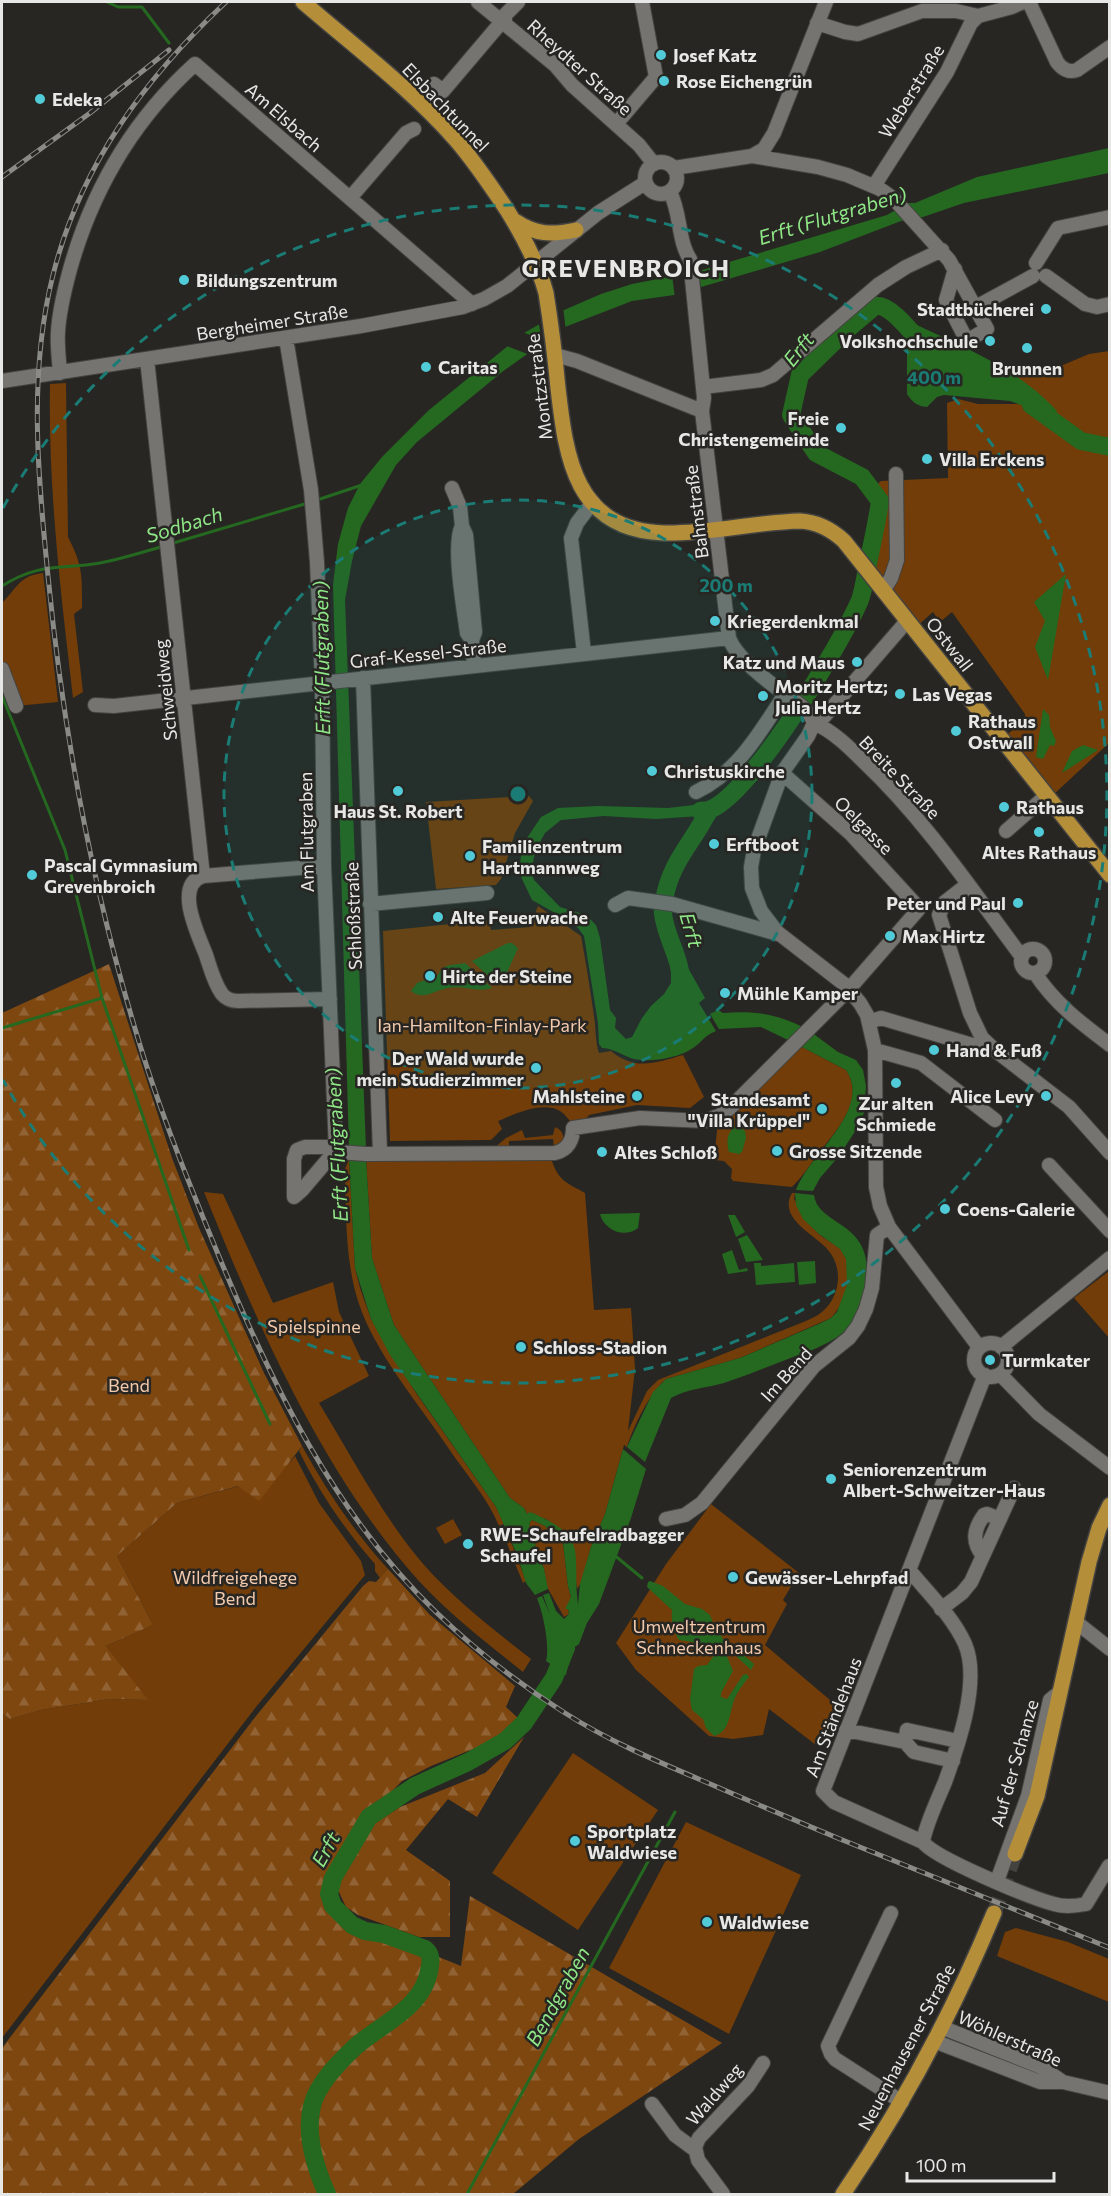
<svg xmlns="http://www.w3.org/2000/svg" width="1111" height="2196" font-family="Commissioner,sans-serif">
	<defs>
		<pattern id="forest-firs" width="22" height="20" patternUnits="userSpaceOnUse" patternTransform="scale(1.5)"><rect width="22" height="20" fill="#7f4710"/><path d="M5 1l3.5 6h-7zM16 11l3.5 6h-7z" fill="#916233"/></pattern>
	</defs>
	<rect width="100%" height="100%" fill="#272623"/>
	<path fill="#723d08" d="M1109 351V743L1052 796 1004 737 1025 720V714L952 612 940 622 933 612 916 627 868 567 880 502 871 490 881 481 948 478 947 403 958 399 978 404H1019L1015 373 1031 371 1044 373 1089 354Z
		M66 383 68 537C83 566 82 576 82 608L74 614 83 692 73 698C61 594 48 490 50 384Z
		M43 573 58 702 16 706 2 669V603C17 588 19 576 43 573Z
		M529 796 533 801 515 833 501 879 496 885 436 889 426 802Z
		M538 906 581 936C586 963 590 989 594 1016 596 1028 595 1042 599 1053L611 1051C635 1071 655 1063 683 1055L704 1097 690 1108 637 1105 589 1115 584 1121 571 1122C568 1119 564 1113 560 1111 543 1101 514 1114 498 1121L502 1129 491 1140 390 1141 383 931 489 920 491 930 530 927Z
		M798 1045 846 1070C866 1100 836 1131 818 1154 810 1165 802 1177 792 1187L733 1181 731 1178 732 1169 724 1161 714 1160 718 1121Z
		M555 1127C562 1130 565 1135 562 1143L554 1148 553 1139 509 1141V1150L494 1148 506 1138 522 1130 525 1138 553 1135Z
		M349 1159 355 1268 360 1288 371 1319 416 1393 496 1507 504 1524 499 1526C488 1499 466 1474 449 1449 419 1404 374 1352 358 1301 345 1260 346 1212 345 1169Z
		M366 1159 552 1161C559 1182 568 1183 585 1193L594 1310 631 1308 635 1369 628 1431 647 1391 658 1380 801 1323C808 1320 816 1317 822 1312 840 1297 844 1269 828 1250 816 1235 777 1219 792 1193H795L794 1199C802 1210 809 1224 818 1233 825 1240 835 1243 841 1250 856 1268 846 1303 831 1318L740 1358 666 1379C649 1394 634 1425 627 1447L624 1445 605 1514 591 1547 581 1583 577 1589 570 1538 546 1519 527 1514 524 1508 510 1498 394 1325 372 1258Z
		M204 1192 223 1194 273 1303 333 1282 339 1312 369 1376 319 1403C351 1455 384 1519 424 1565 456 1601 494 1630 531 1659L523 1672C487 1643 449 1614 418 1580 321 1471 258 1326 204 1192Z
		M1109 1271V1338L1074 1298Z
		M302 1446C326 1490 354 1532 388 1569L380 1578 375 1571V1564C345 1530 319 1492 299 1451Z
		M295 1456 319 1503 361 1561 365 1575 256 1707 2 2038V1713L10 1719 41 1710 109 1699 147 1700 106 1646 153 1625 117 1556 177 1503 239 1486 290 1462Z
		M711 1504 799 1573 783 1600 787 1604 765 1645 843 1711 830 1743 816 1745 769 1709 763 1735 733 1739 709 1736 636 1670 616 1643 666 1564Z
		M453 1519 462 1535 445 1544 436 1528Z
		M532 1520 545 1526 563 1543 568 1586 571 1598 566 1608 568 1609 569 1614 564 1617 547 1587 544 1569 529 1528 530 1522Z
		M505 1526 526 1581 523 1583 501 1529Z
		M573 1753 658 1810 578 1930 492 1873Z
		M686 1822 801 1875 729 2034 609 1968Z
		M1016 1928 1068 1942 1109 1959V2002L997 1956 1005 1932Z"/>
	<path fill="url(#forest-firs)" d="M109 964 172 1158 199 1228 264 1373 302 1446 259 1501 238 1486 177 1503 117 1556 153 1625 106 1646 148 1700 109 1699 41 1710 10 1719 2 1713V1013Z
		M388 1569 430 1615 515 1686 506 1707 519 1719 498 1739 431 1766 402 1781 369 1815 339 1865 332 1878 328 1894 332 1907 339 1915 364 1932 384 1935 461 1966 470 1896 722 2043 579 2139 513 2194H2V2048L256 1716 363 1586 369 1581 376 1582Z
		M524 1737 477 1817 448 1799 406 1850 450 1881V1937H419L358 1915 346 1907 338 1890 340 1868 374 1824 400 1807 485 1773Z"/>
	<path fill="#256820" d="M1109 148V173L964 203 917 219 901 221 820 252 674 295 632 301 565 327 502 372 417 442 396 465 361 526 352 561 345 600 366 1149H349L333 585 338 544 348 508 360 484 382 457 429 410 524 333 564 310 601 294 632 284 699 271 887 215 899 208 902 203H915L977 177Z
		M915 324C965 348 1019 369 1057 411L1045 424 1024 406 1010 401 944 395 937 397 927 407C917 406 912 402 907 394V336Z
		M1066 574 1048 680 1035 647 1045 621 1034 602Z
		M1043 709 1049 715 1050 727 1056 741 1054 746 1050 745 1043 759 1036 757Z
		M1083 745 1098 750 1062 773 1072 751Z
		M716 797 723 803 714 820 700 816 656 819 604 816 561 820 545 833 536 849 531 871 534 880 560 907 586 915 596 925 600 938 610 1010 616 1018 615 1028 626 1039 632 1037 642 1018 651 1006 664 994 671 983V960L675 958 683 959 705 998 699 1003 716 1031C705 1035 702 1042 693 1048 681 1057 657 1061 642 1060 627 1060 616 1048 602 1048L599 1044 598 1023 584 936 578 928 564 918 532 900 522 879 519 869 523 844 541 817 558 808 598 806 668 808 702 804Z
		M508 943H512L518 948 506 975 497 984 472 961Z
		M465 963 492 988C477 993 464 985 448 988 435 990 424 1001 411 991L417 983 438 975C445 962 452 966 465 963Z
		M718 1010 723 1013C755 1011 774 1013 803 1027L790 1041 761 1027 719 1029 710 1014Z
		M811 1032 838 1052 856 1060 863 1070 866 1086 864 1113 854 1133 839 1156 820 1178 813 1191 796 1190C809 1154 873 1110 846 1070L798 1045Z
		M737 1125 745 1131 746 1138 742 1152 739 1154 729 1152C726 1142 727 1131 737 1125Z
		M349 1159H366L372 1258 394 1325 510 1498 524 1508 527 1514 530 1512C592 1538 571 1552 578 1605L580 1584 591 1547 605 1514 623 1449 646 1469 631 1518 599 1604 587 1623 579 1644 572 1649 566 1675 546 1661C550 1645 543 1613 537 1598L542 1596 550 1614 543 1595 549 1593 556 1611 564 1619 569 1614 568 1609H565L571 1597 568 1586 563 1543 545 1526 532 1520 530 1522 529 1528 544 1569 548 1589 535 1595 526 1583 518 1557 496 1507 390 1355 371 1319 355 1268Z
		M795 1193 814 1195C817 1221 857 1222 865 1255 872 1285 861 1323 834 1339 820 1348 803 1353 788 1359 767 1367 745 1376 724 1383 706 1388 687 1389 671 1398L645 1462 627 1447 653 1392 666 1379 740 1358 821 1323 831 1318 837 1312 847 1285 846 1259 840 1249 819 1234 803 1219 796 1205Z
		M640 1213 638 1228C624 1239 604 1230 600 1214Z
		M728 1215H735L745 1232 736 1237Z
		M747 1235 763 1260 746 1262 738 1239Z
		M732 1250 739 1270 747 1268 748 1271 728 1274 722 1254Z
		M815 1261 816 1283 799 1285 797 1262Z
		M754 1263H761V1266L794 1263 795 1282 756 1285Z
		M650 1581 663 1586 685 1604 702 1609 710 1615 714 1625 727 1645 726 1654 733 1671 721 1693V1697L727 1699 743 1675 747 1674 749 1677C744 1683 738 1691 735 1698 729 1711 731 1732 714 1736L706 1728 703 1719 692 1710 690 1699 694 1669 698 1666 707 1665 715 1654 705 1644 679 1640C673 1630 671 1621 672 1610L647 1587 648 1582Z
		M735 1648 754 1664 751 1670 734 1654Z"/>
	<path fill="#272623" d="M699 268 701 290 675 298 672 275Z
		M563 307 566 331 530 355 504 345 520 331 542 340 538 320Z"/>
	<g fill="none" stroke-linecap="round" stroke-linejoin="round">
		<path stroke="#256820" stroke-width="3" d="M107 2 118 7H142L169 43
			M317 500 362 485
			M170 544 308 503
			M2 586C40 562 60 570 100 563 122 559 143 552 164 546
			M2 696 65 850 102 998 189 1250
			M2 1028 102 998
			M200 1276 270 1424
			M613 1554 642 1578
			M467 2194 675 1812"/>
		<path stroke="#256820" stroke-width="18" d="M1031 405 1081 441 1110 447
			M700 811C703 810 706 811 709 810 752 794 841 644 860 600 864 588 865 577 868 564 872 543 877 523 880 501L862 477 816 453 791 415 800 375 842 334 875 306C891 303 915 337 926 349
			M681 982C681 958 666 938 663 914 662 910 664 905 664 901 670 862 693 843 709 810
			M327 2194C315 2167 305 2135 312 2106 317 2084 339 2062 355 2047 383 2022 425 2008 430 1966 431 1959 431 1954 425 1949L384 1934 365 1931 352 1925 333 1906 329 1894 333 1878 369 1817 415 1786 468 1762 505 1741 524 1723 554 1678 566 1648"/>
		<path stroke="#444340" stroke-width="15" stroke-dasharray="15 8" stroke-linecap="butt" d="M994 1913 1015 1854"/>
		<g stroke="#444340" stroke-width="16">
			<path id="minor" d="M478 2 555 65 572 85 639 145 654 164
				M1029 2 1057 62C1062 69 1069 73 1077 70L1110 47
				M817 23 845 32 858 34 922 11H956L978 16 1012 7 1023 2
				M434 84 443 91 499 25 505 22V15L518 2
				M616 124 656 77 642 2
				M752 156 764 149 774 133 826 2
				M645 178a16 16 0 1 1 32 0a16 16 0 1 1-32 0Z
				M674 168 752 156 818 167 847 175 880 189 894 199 949 260 987 329 967 341 946 300 955 269
				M874 186 947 72 971 23 978 16
				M670 192C681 213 678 242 690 259L704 398 702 411 729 638C735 655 762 677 777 688 790 698 809 708 814 723
				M350 198 406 133 414 129
				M1036 263 1058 228 1110 217
				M1046 276 1085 304 1097 307 1110 304
				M976 307 1033 276
				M286 338 311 490 317 562 322 683 324 866 336 1150 338 1152 366 1154 555 1153C568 1150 573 1140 573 1128L640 1118 705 1121 715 1117
				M555 355 577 361 702 411
				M147 359 203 876C173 885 199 936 206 955 210 967 214 983 222 994 226 999 232 1001 238 1001L330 999
				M60 373C59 359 57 345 58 332 59 312 64 292 69 273 91 192 132 121 195 64L472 304
				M2 381 361 326 463 307 484 299 507 286 598 213 645 183
				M703 387 761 380 773 375 878 285 906 267 942 250
				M452 488 460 507 462 526
				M883 591 891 578 897 560 896 474
				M907 621 822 719 814 723 808 736 782 773 754 850 751 867 752 888 761 911 777 932 844 984 860 1003 867 1015 875 1050 876 1187 880 1206 889 1227 979 1347
				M472 640 475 632 466 535 462 526C452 544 464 610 467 633L472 640 474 666
				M584 653 571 538 577 523 593 502
				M2 669 16 706
				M363 678 380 1153
				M95 705 114 706 729 638
				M814 723C833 731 850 748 865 763 925 820 972 890 1022 957
				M696 792C738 772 761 731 785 694
				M1006 831 1046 796
				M203 876 324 866
				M968 884 945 902 939 915 970 1013 982 1038 996 1051 1069 1107 1110 1153
				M370 904 487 893
				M615 905 628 898 672 904 778 934
				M1021 961a12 12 0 1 1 24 0a12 12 0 1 1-24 0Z
				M1035 973C1054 1003 1082 1024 1110 1045
				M869 1022 881 1018 979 1047
				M875 1050 921 1063 995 1120
				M721 1114 730 1108 849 989 918 910 917 906 851 834 782 773
				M336 1147H305L297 1150 294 1159V1197L302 1190 336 1150
				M1049 1165 1110 1231
				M974 1360a17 17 0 1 1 34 0a17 17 0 1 1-34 0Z
				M1001 1347 1110 1258
				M1000 1374 1039 1414 1110 1468
				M985 1375 823 1791 834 1802 923 1842C934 1858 1031 1898 1054 1904 1063 1907 1076 1906 1086 1904L1109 1866
				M666 1519 685 1515 702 1503 814 1366 849 1338 858 1326 866 1309 872 1288 877 1235 889 1227
				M983 1556C972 1542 973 1530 984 1515L987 1514 1000 1519
				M910 1571C929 1594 953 1617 965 1644 981 1681 958 1746 945 1782 938 1799 925 1826 923 1842
				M941 1609 962 1593 971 1582 1014 1488
				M1076 1622 1110 1649
				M846 1730 905 1742 907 1730 958 1741
				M905 1742 914 1752 953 1761
				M997 1881 1028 1796 1050 1700 1060 1692
				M891 1913 828 2046 831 2054 835 2059 902 2102
				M941 2027 1041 2067 1063 2082 1110 2093
				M934 2041 1040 2082H1063
				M652 2104 675 2135 694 2149
				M723 2194 698 2160 695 2147 699 2138 748 2086 763 2063"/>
		</g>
		<g stroke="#444340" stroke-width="18">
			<path id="major" d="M303 2C354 46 411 89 456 140 475 162 491 186 507 210 523 236 538 263 546 293 551 324 555 356 558 388 566 458 575 530 664 533 709 534 755 522 800 521 818 522 831 529 844 541L1110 875
				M515 221C536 235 552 235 576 230
				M1015 1854 1037 1796 1089 1562 1099 1528 1110 1505
				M843 2194C903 2106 953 2012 994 1913"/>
		</g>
		<use href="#minor" stroke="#757470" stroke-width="14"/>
		<use href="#major" stroke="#b58e3a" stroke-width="15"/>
		<g stroke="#8a8a87" stroke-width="5">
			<path id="rail" d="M226 2C145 78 80 166 53 275 28 374 38 476 48 576 64 740 95 902 144 1058 166 1127 193 1193 220 1259 273 1386 335 1515 436 1612 475 1650 519 1684 565 1713 607 1740 654 1760 701 1780 747 1800 794 1820 840 1839 930 1875 1020 1912 1110 1948
				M2 177 90 113 169 50"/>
		</g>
		<use href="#rail" stroke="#272623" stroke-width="3" stroke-dasharray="9" stroke-linecap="butt"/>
	</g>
	<circle cx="518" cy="794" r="294" fill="#1a7c74" fill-opacity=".12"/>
	<g fill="none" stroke="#1a7c74" stroke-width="3" stroke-dasharray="10 8">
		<circle cx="518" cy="794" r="294"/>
		<path d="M3 508A589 589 0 1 1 3 1080"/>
	</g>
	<g fill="#52cbd8" stroke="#272623" stroke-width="2">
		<circle cx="661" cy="55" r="6"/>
		<circle cx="664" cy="81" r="6"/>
		<circle cx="40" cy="99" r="6"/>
		<circle cx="184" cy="280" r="6"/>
		<circle cx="1046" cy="309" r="6"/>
		<circle cx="990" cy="341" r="6"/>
		<circle cx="1027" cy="348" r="6"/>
		<circle cx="426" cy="367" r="6"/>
		<circle cx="841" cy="428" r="6"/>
		<circle cx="927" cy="459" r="6"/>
		<circle cx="715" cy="621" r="6"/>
		<circle cx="857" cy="662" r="6"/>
		<circle cx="900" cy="694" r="6"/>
		<circle cx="763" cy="696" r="6"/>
		<circle cx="956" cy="731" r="6"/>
		<circle cx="652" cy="771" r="6"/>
		<circle cx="398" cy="791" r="6"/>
		<circle cx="1004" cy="807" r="6"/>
		<circle cx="1039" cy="832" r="6"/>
		<circle cx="714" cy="844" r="6"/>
		<circle cx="470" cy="856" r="6"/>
		<circle cx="32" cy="875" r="6"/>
		<circle cx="1018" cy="903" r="6"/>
		<circle cx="438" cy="917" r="6"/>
		<circle cx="890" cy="936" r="6"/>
		<circle cx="430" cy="976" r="6"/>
		<circle cx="725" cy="993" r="6"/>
		<circle cx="934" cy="1050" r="6"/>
		<circle cx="536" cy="1068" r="6"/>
		<circle cx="896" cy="1083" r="6"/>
		<circle cx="637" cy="1096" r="6"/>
		<circle cx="1046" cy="1096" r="6"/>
		<circle cx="822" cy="1109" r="6"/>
		<circle cx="777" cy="1151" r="6"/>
		<circle cx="602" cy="1152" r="6"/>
		<circle cx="945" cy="1209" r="6"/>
		<circle cx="521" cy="1347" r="6"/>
		<circle cx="990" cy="1360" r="6"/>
		<circle cx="831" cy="1479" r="6"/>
		<circle cx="468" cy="1544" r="6"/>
		<circle cx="733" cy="1577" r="6"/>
		<circle cx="575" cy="1841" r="6"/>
		<circle cx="707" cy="1922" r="6"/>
	</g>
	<g text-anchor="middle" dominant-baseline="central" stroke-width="5" stroke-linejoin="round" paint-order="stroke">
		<g font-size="18" font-weight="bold" fill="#e7e7e5" stroke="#272623" text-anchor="start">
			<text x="673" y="55">Josef Katz</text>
			<text x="676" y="81">Rose Eichengrün</text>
			<text x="52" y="99">Edeka</text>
			<text x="196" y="280">Bildungszentrum</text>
			<text x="1034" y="309" text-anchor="end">Stadtbücherei</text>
			<text x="978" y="341" text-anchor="end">Volkshochschule</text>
			<text x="438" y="367">Caritas</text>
			<text x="1027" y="368" text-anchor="middle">Brunnen</text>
			<text x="829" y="418" text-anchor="end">Freie<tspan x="829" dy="21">Christengemeinde</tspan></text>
			<text x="939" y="459">Villa Erckens</text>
			<text x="727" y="621">Kriegerdenkmal</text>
			<text x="845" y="662" text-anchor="end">Katz und Maus</text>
			<text x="775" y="686">Moritz Hertz;<tspan x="775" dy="21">Julia Hertz</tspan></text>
			<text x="912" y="694">Las Vegas</text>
			<text x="968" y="721">Rathaus<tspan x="968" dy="21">Ostwall</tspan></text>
			<text x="664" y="771">Christuskirche</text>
			<text x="1016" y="807">Rathaus</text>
			<text x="398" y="811" text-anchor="middle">Haus St. Robert</text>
			<text x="726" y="844">Erftboot</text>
			<text x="482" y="846">Familienzentrum<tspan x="482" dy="21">Hartmannweg</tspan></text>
			<text x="1039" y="852" text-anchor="middle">Altes Rathaus</text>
			<text x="44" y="865">Pascal Gymnasium<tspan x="44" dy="21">Grevenbroich</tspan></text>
			<text x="1006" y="903" text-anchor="end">Peter und Paul</text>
			<text x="450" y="917">Alte Feuerwache</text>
			<text x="902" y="936">Max Hirtz</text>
			<text x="442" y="976">Hirte der Steine</text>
			<text x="737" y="993">Mühle Kamper</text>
			<text x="946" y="1050">Hand &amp; Fuß</text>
			<text x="524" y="1058" text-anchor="end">Der Wald wurde<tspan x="524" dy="21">mein Studierzimmer</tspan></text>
			<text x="625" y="1096" text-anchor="end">Mahlsteine</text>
			<text x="1034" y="1096" text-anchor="end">Alice Levy</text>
			<text x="810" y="1099" text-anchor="end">Standesamt<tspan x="810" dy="21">"Villa Krüppel"</tspan></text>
			<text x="896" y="1103" text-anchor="middle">Zur alten<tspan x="896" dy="21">Schmiede</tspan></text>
			<text x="789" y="1151">Grosse Sitzende</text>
			<text x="614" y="1152">Altes Schloß</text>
			<text x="957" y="1209">Coens-Galerie</text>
			<text x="533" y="1347">Schloss-Stadion</text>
			<text x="1002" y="1360">Turmkater</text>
			<text x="843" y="1469">Seniorenzentrum<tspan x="843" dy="21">Albert-Schweitzer-Haus</tspan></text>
			<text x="480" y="1534">RWE-Schaufelradbagger<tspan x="480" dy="21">Schaufel</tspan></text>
			<text x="745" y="1577">Gewässer-Lehrpfad</text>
			<text x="587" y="1831">Sportplatz<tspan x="587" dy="21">Waldwiese</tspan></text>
			<text x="719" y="1922">Waldwiese</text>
		</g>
		<g font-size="18" fill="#e7e7e5" stroke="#272623">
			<text transform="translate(580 67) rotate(42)">Rheydter Straße</text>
			<text transform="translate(911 91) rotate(-58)">Weberstraße</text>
			<text transform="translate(446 107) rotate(46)">Elsbachtunnel</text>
			<text transform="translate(284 117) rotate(41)">Am Elsbach</text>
			<text transform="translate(272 322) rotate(-9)">Bergheimer Straße</text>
			<text transform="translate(539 387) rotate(-97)">Montzstraße</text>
			<text transform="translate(696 512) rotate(-97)">Bahnstraße</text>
			<text transform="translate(950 644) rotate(52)">Ostwall</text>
			<text transform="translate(428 653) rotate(-6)">Graf-Kessel-Straße</text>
			<text transform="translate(165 690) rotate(-96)">Schweidweg</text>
			<text transform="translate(900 777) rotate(46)">Breite Straße</text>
			<text transform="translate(864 825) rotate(45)">Oelgasse</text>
			<text transform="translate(306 832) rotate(-91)">Am Flutgraben</text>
			<text transform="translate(353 916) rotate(-92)">Schloßstraße</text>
			<text transform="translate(786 1374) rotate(-48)">Im Bend</text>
			<text transform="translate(833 1717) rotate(-69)">Am Ständehaus</text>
			<text transform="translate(1014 1763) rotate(-74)">Auf der Schanze</text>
			<text transform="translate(1010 2038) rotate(24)">Wöhlerstraße</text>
			<text transform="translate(906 2047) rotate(-62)">Neuenhausener Straße</text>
			<text transform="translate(714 2094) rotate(-49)">Waldweg</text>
		</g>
		<g font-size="18" fill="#f3caac" stroke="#272623">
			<text x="482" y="1025">Ian-Hamilton-Finlay-Park</text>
			<text x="314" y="1326">Spielspinne</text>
			<text x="129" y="1385">Bend</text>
			<text x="235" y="1577">Wildfreigehege<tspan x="235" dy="21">Bend</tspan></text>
			<text x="699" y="1626">Umweltzentrum<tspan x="699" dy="21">Schneckenhaus</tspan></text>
		</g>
		<g font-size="20" font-style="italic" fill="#8fe787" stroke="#272623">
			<text transform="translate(832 215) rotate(-17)">Erft (Flutgraben)</text>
			<text transform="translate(798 349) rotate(-51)">Erft</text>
			<text transform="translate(184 524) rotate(-17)">Sodbach</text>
			<text transform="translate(321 658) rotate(-91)">Erft (Flutgraben)</text>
			<text transform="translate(692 930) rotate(74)">Erft</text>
			<text transform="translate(336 1145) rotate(-93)">Erft (Flutgraben)</text>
			<text transform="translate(325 1849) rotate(-61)">Erft</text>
			<text transform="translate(557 1996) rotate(-61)">Bendgraben</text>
		</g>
		<g font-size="24" font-weight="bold" letter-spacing="1.5" fill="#e7e7e5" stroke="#272623">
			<text x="626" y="267">GREVENBROICH</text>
		</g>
	</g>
	<circle cx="518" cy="794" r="9" fill="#1a7c74" stroke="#272623" stroke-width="3"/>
	<g font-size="18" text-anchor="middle" font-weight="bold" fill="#1a7c74" stroke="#272623" stroke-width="5" stroke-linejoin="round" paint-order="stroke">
		<text x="934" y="384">400 m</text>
		<text x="726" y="592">200 m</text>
	</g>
	<rect width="1111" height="2196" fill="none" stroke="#e7e7e5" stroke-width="6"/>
	<path d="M907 2172v9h147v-9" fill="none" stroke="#e7e7e5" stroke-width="3"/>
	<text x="916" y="2172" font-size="18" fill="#e7e7e5" stroke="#272623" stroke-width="4.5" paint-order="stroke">100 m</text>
</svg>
